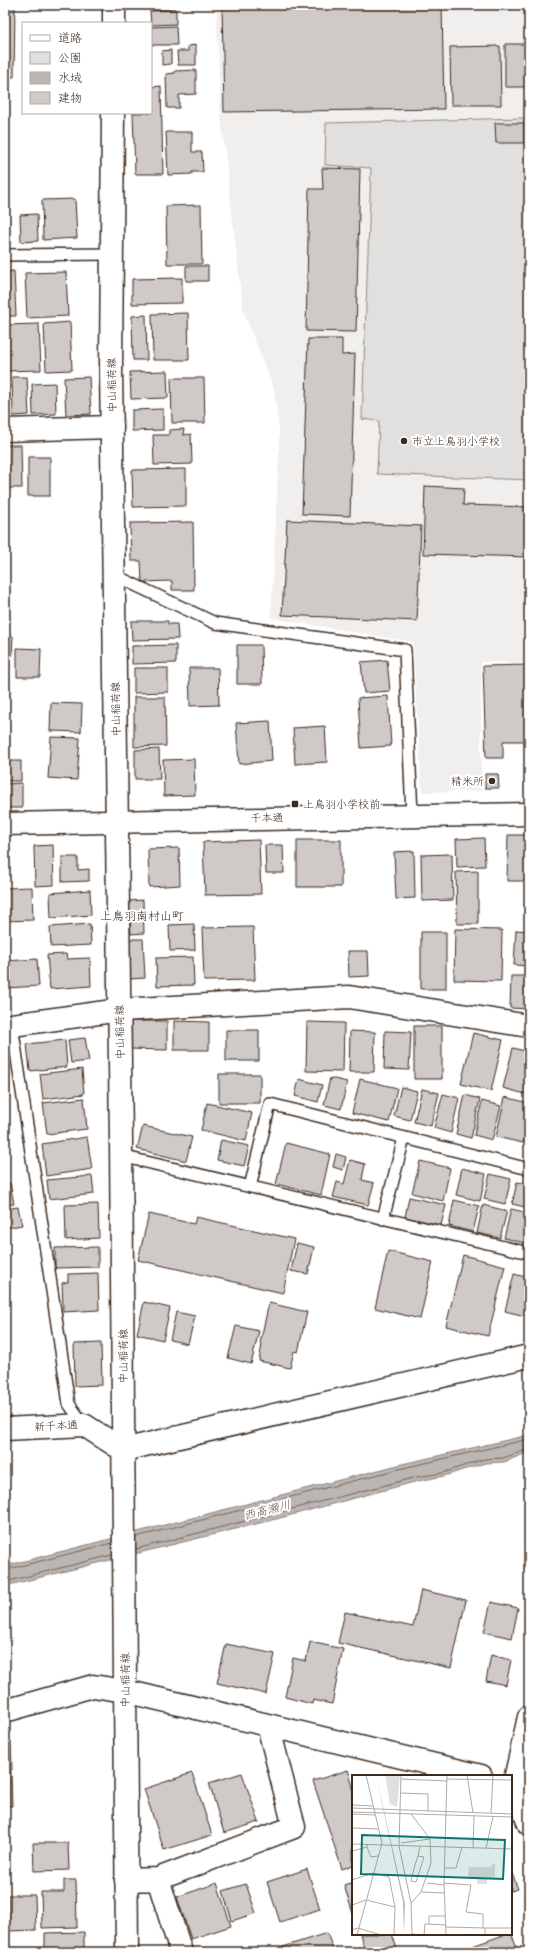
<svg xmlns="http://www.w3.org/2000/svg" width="534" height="1957" font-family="'Shantell Sans','Klee One',sans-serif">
	<rect width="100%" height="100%" fill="#fff"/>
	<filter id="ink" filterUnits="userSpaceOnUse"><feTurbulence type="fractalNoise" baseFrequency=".025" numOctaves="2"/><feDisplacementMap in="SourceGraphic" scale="8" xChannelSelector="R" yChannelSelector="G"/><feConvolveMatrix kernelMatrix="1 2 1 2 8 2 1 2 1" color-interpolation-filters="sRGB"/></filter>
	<g filter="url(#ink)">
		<path fill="#f1efee" d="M216 5H529V663L481 662V791L422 792 413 642 271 618 279 453V429L274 390 243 310 221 117Z"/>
		<path fill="#e2e0de" stroke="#8e857e" d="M525 118 527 203 529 204V480L377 474 379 421 362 419 371 168 325 165 326 123Z"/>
		<path fill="#bcb6b3" stroke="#887e77" d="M529 1435V1452L504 1462 485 1463 444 1476 418 1481 284 1517 5 1586V1566L398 1465Z"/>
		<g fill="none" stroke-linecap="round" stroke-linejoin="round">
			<path stroke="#6f625a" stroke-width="1" d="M136 1537 399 1469 529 1439
				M136 1549 417 1477 443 1473 484 1459 503 1458 529 1449
				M5 1570 112 1543
				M5 1582 112 1555"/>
		</g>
		<path fill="#cfcac7" stroke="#3b2a1e" d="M5 5H15L14 77H5Z
			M150 5H175V8L150 9Z
			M222 5H442L444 109 224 112Z
			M176 10V24L151 25 150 11Z
			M176 26 177 45H151V27Z
			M505 44H529V87H505Z
			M196 45V65H178L177 51H188V46Z
			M500 46 501 105H451L450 47Z
			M171 50V64L162 65V51Z
			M196 70V94L179 95V108H167L166 74 175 73V71Z
			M161 86 163 174H135L133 113H151V87Z
			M495 123H524V143H496Z
			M166 132H192V152H202L203 172H192V174L168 175Z
			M322 168 360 169 356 332 306 331 309 189H323Z
			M75 199 77 238 43 240 42 200Z
			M201 205 202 264H167L166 206Z
			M37 214 38 241 21 242 20 215Z
			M186 266H208V281H186Z
			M14 271 16 316H5V272Z
			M66 272 68 316 27 318 25 273Z
			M182 278V303L132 304V279Z
			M188 313 189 360H153L152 314Z
			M146 315 147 360H133L132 316Z
			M70 322 72 370 46 371 44 324Z
			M39 324 41 370 5 371V325Z
			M308 339H342V355L355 354 350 516 302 514Z
			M167 371 168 398 131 399 130 372Z
			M12 377H27L29 415 13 416Z
			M89 377 91 414 66 415 64 378Z
			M171 378H204L205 423H172Z
			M55 383 56 414 33 415 32 384Z
			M163 409V430L132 431V410Z
			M184 429 183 435 191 434 192 464 154 465 153 435H169V430Z
			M5 445H21L22 488H5Z
			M28 457H50V496H28Z
			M186 469V506L133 507 132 470Z
			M425 486 464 488 463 505 529 507V557L423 554Z
			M287 520 421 526 417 621 282 615Z
			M193 522 194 590H172V581L142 582 141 561H131L130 523Z
			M131 621H168V624H177L178 639 132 640Z
			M5 635 13 636 12 656H5Z
			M176 645V663L132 664V646Z
			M237 645H261L262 684H237Z
			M17 648 41 649 40 677H17Z
			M387 660 390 691 364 693 361 662Z
			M529 665V741H503V758H486L483 666Z
			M134 668H168V692L134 693Z
			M189 668H218L219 705 190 706Z
			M388 696 391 746 361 748 358 698Z
			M134 697H165L166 746 134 747Z
			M51 703 82 704 81 732 50 731Z
			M270 721 272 761 239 764 236 723Z
			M325 726 327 762 295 764 293 728Z
			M51 737 80 738 77 780 48 778Z
			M159 749 160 779H135V750Z
			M194 759 195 795 164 796 163 760Z
			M5 761H21V781H5Z
			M485 774H498L499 788H485Z
			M22 783V808H5V784Z
			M508 835H529V881H507Z
			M484 838 485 866 457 867 456 839Z
			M259 840 261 894 205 895 203 842Z
			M297 840H341V887H297Z
			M53 845 54 885 35 886 34 846Z
			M265 845H283L284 873H266Z
			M179 848 180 885 149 887 148 849Z
			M414 851 415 898 396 899 394 852Z
			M452 854 453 900 422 901 421 855Z
			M62 857H78V870L89 869V881L62 882Z
			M478 871V924H457L456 872Z
			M32 887 33 920 5 921V888Z
			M90 890 91 915 51 918 50 893Z
			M143 900 144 933 131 934 129 901Z
			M90 924 91 945 51 947 50 927Z
			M194 924 195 950 170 951 169 925Z
			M253 927 255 980 204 981 202 928Z
			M455 929 502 930 501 981 454 980Z
			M516 930 529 931V966L514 965Z
			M421 932H446V989H421Z
			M127 939H143L145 978 129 979Z
			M348 951H368L369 976 349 977Z
			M66 954 67 959 90 958 91 986 50 989 47 955Z
			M193 957 194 985 157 986 156 958Z
			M37 959 39 986 5 988V961Z
			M511 976H529V1009L510 1008Z
			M130 1021H167V1050L129 1049Z
			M174 1021 209 1022V1050H174Z
			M307 1022 344 1023 343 1072 306 1071Z
			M414 1026H442V1079H414Z
			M226 1030H259V1061H226Z
			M350 1031 375 1032 374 1072H349Z
			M385 1031 411 1032 409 1070 384 1069Z
			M473 1033 503 1040 491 1091 461 1084Z
			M85 1038 89 1061 71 1063 68 1040Z
			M65 1040 67 1067 30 1071 27 1044Z
			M513 1048 529 1052V1095L503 1088Z
			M82 1069 84 1094 43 1099 40 1074Z
			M219 1074H260V1103H219Z
			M330 1078 347 1082 341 1109 324 1105Z
			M299 1079 322 1085 318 1102 295 1096Z
			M360 1079 397 1088 389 1122 352 1113Z
			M401 1087 417 1091 410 1120 394 1116Z
			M422 1089 439 1093 431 1126 414 1122Z
			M443 1094 459 1098 451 1133 434 1128Z
			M465 1095 480 1099 471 1138 456 1134Z
			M505 1097 529 1103V1118L523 1143 496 1137Z
			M84 1098 87 1129 47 1134 43 1103Z
			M5 1100 7 1123H5Z
			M482 1101 501 1106 492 1140 474 1135Z
			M207 1103 252 1113 246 1141 201 1130Z
			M143 1126 192 1137 186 1161 137 1149Z
			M529 1131V1147L525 1146Z
			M87 1137 92 1169 46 1176 42 1144Z
			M221 1140 249 1146 244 1166 217 1160Z
			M286 1143 330 1154 321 1195 276 1184Z
			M336 1154 346 1157 343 1170 333 1167Z
			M350 1160 365 1164 362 1180 374 1183 368 1205 333 1197 337 1182 344 1184Z
			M420 1161 450 1168 443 1201 412 1193Z
			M462 1168 486 1174 480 1201 456 1195Z
			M490 1174 511 1179 505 1204 484 1199Z
			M92 1176 94 1194 49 1199 47 1180Z
			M517 1182 529 1184V1208L512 1204Z
			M10 1183 14 1204 5 1205V1184Z
			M409 1197 446 1205 441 1225 405 1217Z
			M454 1200 479 1206 473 1232 449 1226Z
			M98 1204 99 1238 66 1240 65 1205Z
			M483 1205 507 1211 500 1238 477 1233Z
			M18 1207 22 1225 5 1228V1209Z
			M511 1209 529 1213V1244L504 1238Z
			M149 1214 194 1224 196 1217 294 1239 283 1293 138 1260Z
			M297 1243 314 1247 308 1274 291 1271Z
			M98 1247V1267L55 1268V1248Z
			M388 1251 433 1262 420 1319 375 1308Z
			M463 1255 505 1266 488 1336 446 1326Z
			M98 1273 99 1310 63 1312 62 1283 68 1282V1274Z
			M514 1274 529 1278V1317L505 1311Z
			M144 1302 170 1308 163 1340 137 1334Z
			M269 1303 307 1312 298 1352 294 1351 290 1368 259 1361 262 1344 260 1343Z
			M176 1312 195 1316 188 1344 170 1340Z
			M236 1326 259 1331 251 1364 228 1358Z
			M101 1343 102 1385 75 1386 74 1344Z
			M421 1590 466 1600 451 1668 338 1643 345 1612 413 1627Z
			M491 1602 518 1608 512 1638 484 1632Z
			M310 1642 343 1649 332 1704 313 1700 312 1704 285 1697 293 1658 306 1661Z
			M226 1644 275 1654 266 1694 217 1683Z
			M491 1655 511 1660 506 1685 486 1681Z
			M5 1741H11L12 1770H5Z
			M348 1770 353 1787V1865L342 1869 313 1781Z
			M5 1772H11L12 1806H5Z
			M192 1773 212 1835 164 1850 144 1789Z
			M242 1773 259 1822 224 1833 209 1783Z
			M33 1843H68L69 1870 34 1871Z
			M307 1869 320 1909 280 1922 267 1882Z
			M511 1871 518 1889 511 1891Z
			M64 1880H76L77 1927 42 1928 41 1892H64Z
			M353 1882V1914L344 1885Z
			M217 1883 231 1926 191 1939 177 1897Z
			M246 1884 256 1913 232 1921 223 1891Z
			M8 1895H35L36 1930 8 1931Z
			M84 1932V1952H45V1933Z
			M511 1932 518 1952H456L506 1934H511Z
			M327 1933 334 1952H284L283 1947Z
			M360 1934H392L398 1952H365Z"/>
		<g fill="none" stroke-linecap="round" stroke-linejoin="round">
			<g stroke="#3b2a1e" stroke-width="14">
				<path id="lane" d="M5 255 112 254
					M114 575 215 623 405 650 412 816
					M12 1025 69 1404 84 1425
					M121 1156 529 1253
					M250 1187 270 1104 529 1169
					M383 1219 404 1138"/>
			</g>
			<g stroke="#3b2a1e" stroke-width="25">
				<path id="street" d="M5 430 112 427
					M5 824 529 814
					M5 1028 12 1025 120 1010 349 997 529 1026
					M123 1450 529 1356
					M5 1711 93 1686 125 1691 481 1776
					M529 1717 514 1784 529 1824
					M158 1879 294 1827 268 1725
					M126 1880 158 1879 181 1952"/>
			</g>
			<g stroke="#3b2a1e" stroke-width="25">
				<path id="secondary" d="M114 23V5
					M113 113 111 368 121 1140 127 1952
					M5 1429 84 1425 123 1450"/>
			</g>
			<use href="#lane" stroke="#fff" stroke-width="11"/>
			<use href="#street" stroke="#fff" stroke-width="22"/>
			<use href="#secondary" stroke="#fff" stroke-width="22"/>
		</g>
	</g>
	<g fill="#3b2a1e" stroke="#fff" stroke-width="1.5">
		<circle cx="404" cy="441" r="4"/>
		<circle cx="492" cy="781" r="4"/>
		<rect x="291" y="800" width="8" height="8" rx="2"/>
	</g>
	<g text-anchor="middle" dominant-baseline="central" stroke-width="4" stroke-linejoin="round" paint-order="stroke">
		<g font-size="11" fill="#3b2a1e" stroke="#fff">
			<text transform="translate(112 385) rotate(-91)">中山稲荷線</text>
			<text transform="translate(116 709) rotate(-91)">中山稲荷線</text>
			<text transform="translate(267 818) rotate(-1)">千本通</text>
			<text transform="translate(120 1032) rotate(-91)">中山稲荷線</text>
			<text transform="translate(123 1356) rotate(-90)">中山稲荷線</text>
			<text transform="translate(56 1426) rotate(-3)">新千本通</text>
			<text transform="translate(125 1680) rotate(-90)">中山稲荷線</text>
		</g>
		<g font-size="11" fill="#3b2a1e" stroke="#fff" text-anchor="start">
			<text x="412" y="441">市立上鳥羽小学校</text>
			<text x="484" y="781" text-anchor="end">精米所</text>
			<text x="303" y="804">上鳥羽小学校前</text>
		</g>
		<g font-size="12" fill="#3b2a1e" stroke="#fff">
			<text x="142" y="916">上鳥羽南村山町</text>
		</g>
		<g font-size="12" font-style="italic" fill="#685b52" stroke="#fff">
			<text transform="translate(267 1510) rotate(-14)">西高瀬川</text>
		</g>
	</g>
	<g transform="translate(352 1775)">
		<rect width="160" height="160" fill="#fff"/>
		<path d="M33 0H48L45 32 38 29ZM140 89H143V103L135 104V109H125V104L116 103 117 92H139Z" fill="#e2e0de"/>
		<path d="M24 0 53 129 52 160 51 127Z" fill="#bcb6b3"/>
		<path fill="none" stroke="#b1aaa5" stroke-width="1" d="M49 0 47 71 59 128 60 160M115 0 121 38M49 4 95 6M95 4 160 5M49 18 76 19V36M0 30 21 31M0 33 160 39M0 37 160 42M139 38 141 0M0 39 23 40M59 39 78 64 79 88 69 117M0 53 26 54M49 68 78 64M0 69 160 74M15 72 19 82 26 81M121 73 122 41M134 73 141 42M0 76 15 72V70M66 81 72 82 64 107 59 106 63 90 66 81 68 71M92 93H104L110 72M0 105 21 98 37 102 43 132 42 160M75 108 92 110M92 108 119 110 114 137 131 139V153M59 128 69 117 93 118M0 130 14 125 43 132M77 149V141H93M94 152 133 153M0 155 6 153 29 160M60 159 72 160M5 160 30 68 14 0M72 160 73 149 94 150M94 160 92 108 95 0M133 160V153H160"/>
		<path fill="#0f766e" fill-opacity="0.15" stroke="#0f766e" stroke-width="2" d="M10 60 153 65 151 104 9 99Z"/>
		<rect width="160" height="160" fill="none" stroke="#3b2a1e" stroke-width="2"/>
	</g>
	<rect width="534" height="1957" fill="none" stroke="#fff" stroke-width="20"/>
	<rect x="10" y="10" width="514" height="1937" fill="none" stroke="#3b2a1e" stroke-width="1.5" filter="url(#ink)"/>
	<rect x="22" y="22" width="130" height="92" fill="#ffffff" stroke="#b1aaa5"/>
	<rect x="30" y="35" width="20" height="6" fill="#ffffff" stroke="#b1aaa5"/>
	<text x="58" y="42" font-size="12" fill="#3b2a1e">道路</text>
	<rect x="30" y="52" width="20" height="12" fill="#e2e0de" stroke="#b1aaa5"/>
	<text x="58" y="62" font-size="12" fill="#3b2a1e">公園</text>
	<rect x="30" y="72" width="20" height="12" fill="#bcb6b3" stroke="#b1aaa5"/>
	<text x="58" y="82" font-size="12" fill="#3b2a1e">水域</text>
	<rect x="30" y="92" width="20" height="12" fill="#cfcac7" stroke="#b1aaa5"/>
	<text x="58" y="102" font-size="12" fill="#3b2a1e">建物</text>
</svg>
